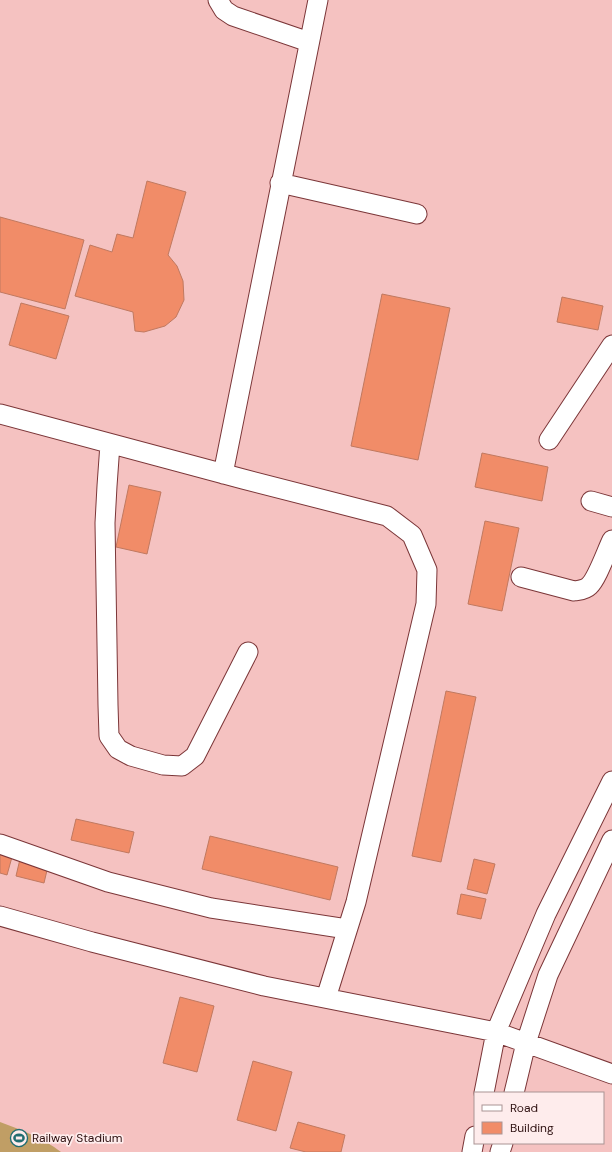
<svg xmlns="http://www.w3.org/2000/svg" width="612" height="1152" font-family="'DM Sans',sans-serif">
	<rect width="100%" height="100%" fill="#f5c2c1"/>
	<path fill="#c09e65" d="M0 1122C21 1130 43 1138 61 1152H0Z"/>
	<path fill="#f18c68" stroke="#c07960" d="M147 181 186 192 168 255 177 266 183 281 184 300 176 317 165 326 144 332 135 331 133 312 75 296 90 245 112 252 117 234 133 238Z
		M0 217 84 240 65 309 0 292Z
		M382 294 450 308 418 460 351 446Z
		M562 297 603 306 598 330 557 322Z
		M21 303 69 316 56 359 9 345Z
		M482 453 548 467 542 501 475 487Z
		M129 485 161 492 147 554 116 547Z
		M485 521 519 528 502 611 468 604Z
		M446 691 476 697 441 862 412 856Z
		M76 819 134 832 129 853 71 840Z
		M210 836 338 867 330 900 202 869Z
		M0 853 12 857 7 875 0 873Z
		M20 859 48 866 44 883 16 876Z
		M474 859 495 864 487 894 467 889Z
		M461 894 486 899 481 919 457 914Z
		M180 997 214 1006 197 1072 163 1063Z
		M253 1061 292 1072 276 1131 237 1120Z
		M298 1122 345 1135 341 1152H306L290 1148Z"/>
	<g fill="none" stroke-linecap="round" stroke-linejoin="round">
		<g stroke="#7b3638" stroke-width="21">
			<path id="minor" d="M218 0 224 10 233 16 309 42
				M280 183 417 214
				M0 414 243 479 387 516 412 535 427 570 426 604 356 902 326 998
				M549 440 612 345
				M110 444 107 486 105 523 108 705 109 736 118 749 131 756 163 765 182 766 195 756 248 652
				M223 474C256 316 285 158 318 0
				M591 501 612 507
				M521 577 574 591C580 590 585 590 589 586 597 579 607 550 612 540
				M0 844 108 882 211 908 347 929
				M0 916 92 942 264 986 496 1032 612 1074
				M484 1093 496 1032 546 914 612 781
				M514 1093 526 1043 548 975 612 840
				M472 1152 475 1136
				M500 1152 503 1143"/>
		</g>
		<use href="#minor" stroke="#fff" stroke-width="19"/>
	</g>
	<defs>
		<g id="stadium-ring" transform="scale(0.9)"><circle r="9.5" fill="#feecec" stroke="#216d71" stroke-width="1.5"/><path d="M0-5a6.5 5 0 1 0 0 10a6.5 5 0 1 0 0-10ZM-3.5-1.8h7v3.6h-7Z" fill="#216d71"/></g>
	</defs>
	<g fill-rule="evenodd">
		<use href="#stadium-ring" x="19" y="1138"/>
	</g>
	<g text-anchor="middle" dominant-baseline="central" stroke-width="3.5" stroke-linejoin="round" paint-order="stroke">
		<g font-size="12" fill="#2d1010" stroke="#feecec" text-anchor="start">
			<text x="32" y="1138">Railway Stadium</text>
		</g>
	</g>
	<rect x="474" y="1092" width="130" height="52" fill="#feecec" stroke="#aa9494"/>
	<rect x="482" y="1105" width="20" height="6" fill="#ffffff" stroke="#aa9494"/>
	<text x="510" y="1112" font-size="12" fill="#2d1010">Road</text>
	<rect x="482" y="1122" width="20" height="12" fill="#f18c68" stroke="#aa9494"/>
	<text x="510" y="1132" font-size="12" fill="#2d1010">Building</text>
</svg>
